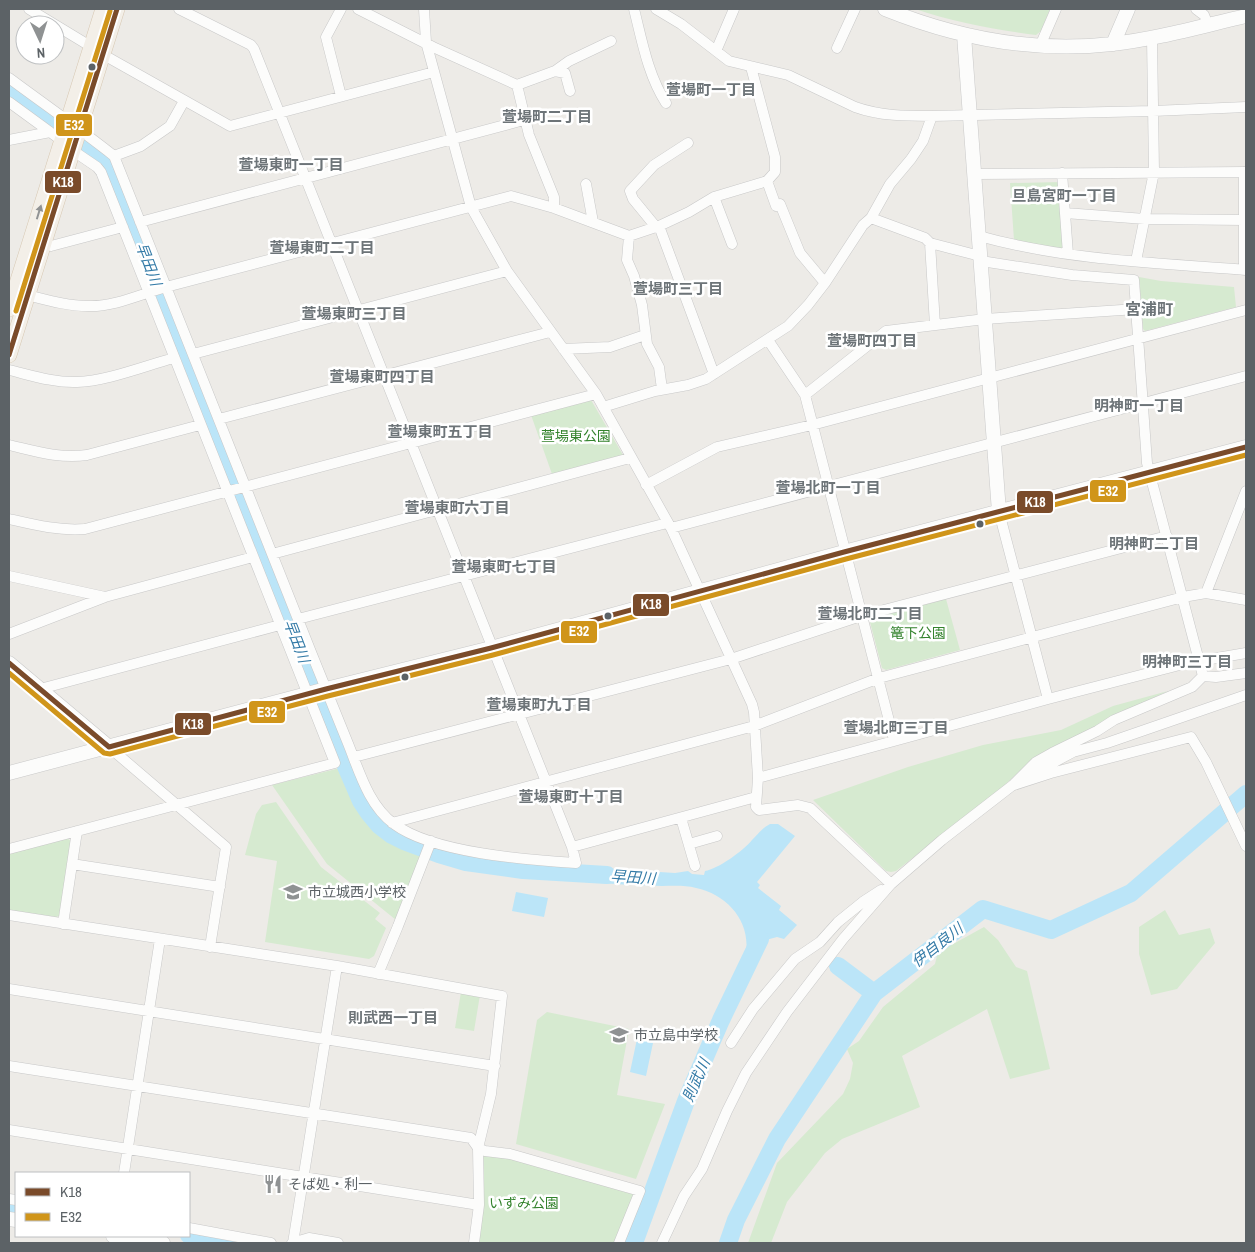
<svg xmlns="http://www.w3.org/2000/svg" width="1255" height="1252" font-family="'Archivo Narrow','Noto Sans JP',sans-serif">
	<rect width="100%" height="100%" fill="#edebe7"/>
	<path fill="#d6ead0" d="M915 9H1050L1041 31 1036 35C995 30 954 22 915 9Z
		M1063 182 1066 250 1014 240 1010 183Z
		M1139 277 1161 281 1234 287 1236 307 1145 331 1143 329Z
		M591 400 623 455 552 474 531 415Z
		M946 599 960 650 886 670 882 668 870 622 871 618Z
		M1168 691 1111 718 1034 758 997 792 896 871 891 872 886 871 813 800 908 767 983 745 1061 730 1113 706Z
		M340 768C344 778 347 790 352 801 366 829 394 845 422 855L396 920 327 864 272 785Z
		M276 802 321 867 380 913 375 919 386 928 374 956 369 959 265 942 277 861 245 855 256 814 262 805Z
		M67 838 71 841 59 916 56 917 9 910V854Z
		M1165 910 1179 935 1210 928 1215 943 1177 989 1151 995 1139 954V927Z
		M984 927 998 940 1016 967 1027 971 1050 1069 1010 1079 987 1009 902 1056 920 1107 842 1139 825 1153 787 1202 771 1243H748L777 1163 843 1094 850 1079 853 1063 847 1049 859 1041 883 1007 935 964 939 947 946 948Z
		M461 992 480 995 474 1031 455 1028Z
		M547 1012 629 1029 617 1095 665 1104 636 1179 516 1144 537 1020Z
		M486 1154 509 1157 632 1193 634 1196 615 1243H478L484 1205 483 1157Z"/>
	<path fill="#bbe5f8" d="M770 824H778L795 836 757 882 760 885 758 888 781 906 779 910 797 925 784 939 777 937 766 940 755 961 745 958C753 924 729 895 696 888 685 885 673 886 662 886 636 885 611 884 585 882L582 867 675 873 688 871 692 874 704 875 705 871C718 869 743 851 752 840 759 833 761 829 770 824Z
		M516 892 548 898 544 917 512 911Z
		M637 1039 653 1043 646 1076 630 1072Z"/>
	<g fill="none" stroke-linecap="round" stroke-linejoin="round">
		<path stroke="#bbe5f8" stroke-width="18" d="M9 88 109 160 309 668 342 757 361 801 369 813 379 825 392 835 404 841 439 854 466 862 523 870 607 875
			M838 966 874 993
			M9 1207 16 1208
			M189 1235 239 1243
			M634 1243 686 1101 721 1020 760 939
			M728 1243 736 1220 777 1139 874 993 983 909 1051 930 1131 893 1246 794"/>
		<g stroke="#c8c8c8" stroke-width="11">
			<path id="street" d="M29 9 90 46
				M341 9 326 37 341 96
				M358 9 433 47 517 85 529 135 554 197V208
				M424 9 426 42 471 207 507 271 596 394 671 528 752 704 754 712 758 778 756 807 759 810 798 805 810 808 891 884
				M634 9C642 41 648 75 666 103
				M656 9 681 24 729 61 788 75 855 107C880 116 906 116 932 116L1153 111 1246 107
				M1196 9 1204 15 1208 25
				M1040 46 1056 9
				M837 48 855 9
				M716 51 734 9
				M102 54 230 126 434 72
				M555 71 565 73 570 91
				M9 78C44 104 80 129 114 156 180 321 245 487 311 652 323 682 335 711 347 741 359 770 368 805 394 824 433 853 527 860 576 863L572 847 254 49 251 45 179 9
				M517 85 555 71 569 61 611 41
				M9 102 61 140
				M9 140 50 132
				M114 156 141 146 170 126 184 101
				M1062 173 1068 254
				M974 174 1246 172
				M767 181 776 206 780 204 800 253 825 283
				M586 184 593 222
				M714 197 732 244
				M1065 213 1145 219 1245 220
				M871 218 925 238 930 243
				M140 222 524 120
				M659 226 714 374
				M656 227 633 199 630 191 654 165 688 143
				M629 236 627 260 634 276 642 305 647 344 659 367 662 389
				M979 236C1065 260 1157 263 1246 270
				M43 244 51 246 123 227
				M1136 261 1154 172 1152 38
				M1244 270V172
				M27 295C47 300 67 306 88 306 114 307 141 294 166 287L511 196 554 208 629 236 659 226 689 212 714 197 767 181 775 172V157L751 67
				M935 325 930 243 980 256
				M768 340 805 395 894 740
				M563 349 610 347 645 335
				M193 354 507 271
				M9 370C30 375 54 383 77 382 107 381 144 366 174 358
				M805 395 886 331 985 319 1137 309
				M603 407 655 391 688 385 706 379 788 326 808 305 825 283 863 225 871 218 890 184 911 159 923 141 932 116
				M219 419 550 332
				M9 445C35 451 60 459 87 455L200 425
				M646 485 717 447 812 425 1246 310
				M999 512 1048 699
				M9 519C35 525 59 531 85 529L596 394
				M671 528 1246 376
				M272 554 630 458
				M9 576 105 597
				M1206 593 1246 491
				M298 619 667 523
				M9 634 105 597 253 557
				M1203 676 1216 677 1246 673
				M40 689 280 625
				M109 747 226 847 210 947
				M354 757 731 659 861 616 1167 536
				M1028 772 1047 766 1073 752 1107 743 1246 695
				M758 778 1048 699 1199 660 1211 659 1246 653
				M1014 785 1051 773 1191 737 1206 762 1246 846
				M681 818 695 866
				M392 823 754 726 879 678 1183 597 1206 593 1246 600
				M689 844 717 836
				M572 847 756 797
				M9 849 335 763 101 172 97 167 72 150
				M72 864 220 887
				M9 915 337 966 502 996 491 1094 478 1148 479 1205 474 1243
				M63 924 77 831
				M378 974 398 926 431 841
				M9 989 495 1066
				M731 1043 753 1009 795 959 820 942 838 922 864 901 881 890
				M9 1066 471 1138 478 1148 485 1151 510 1154 640 1191 619 1243
				M9 1130 479 1205
				M124 1173 160 939
				M9 1199 16 1200
				M189 1228 271 1243
				M292 1243 309 1238 338 1243
				M293 1243 337 966
				M662 1243 684 1196 702 1169 727 1111 746 1073 787 1012 843 939 891 884 942 840 1013 785 1036 762 1052 753 1097 731 1114 720 1192 687 1203 676 1147 463 1134 280 1072 275 981 261"/>
		</g>
		<g stroke="#c9c9c9" stroke-width="15">
			<path id="secondary" d="M885 9C957 38 1033 53 1112 44 1157 39 1202 26 1246 16
				M964 35 999 512
				M1113 44 1128 9
				M9 663 109 747
				M9 773 326 689 491 648 844 552 1246 447
				M9 1219 16 1220
				M113 1236 163 1243"/>
		</g>
		<g stroke="#d7c8b3" stroke-width="16">
			<path id="primary" d="M9 309 103 9
				M9 355 117 9"/>
		</g>
		<use href="#street" stroke="#fcfcfb" stroke-width="10"/>
		<use href="#secondary" stroke="#fcfcfb" stroke-width="14"/>
		<use href="#primary" stroke="#f3efe8" stroke-width="15"/>
		<g stroke="#fff" stroke-width="9">
			<path id="bus-1" d="M9 355 117 9
				M9 663 109 747 326 689 491 648 844 552 1246 447"/>
		</g>
		<g stroke="#fff" stroke-width="9">
			<path id="bus-2" d="M16 311 110 11
				M9 673 104 753 110 754 328 696 493 655 846 559 1246 455"/>
		</g>
		<use href="#bus-1" stroke="#7a4b2a" stroke-width="5"/>
		<use href="#bus-2" stroke="#d0951a" stroke-width="5"/>
	</g>
	<defs><path id="oneway-solid" d="M-6-.8H1V-3.2L6.5 0L1 3.2V.8H-6Z" transform="scale(1.25)"/></defs>
	<use fill="#919394" href="#oneway-solid" transform="translate(39 212) rotate(-73)"/>
	<defs>
		<g id="school-bare" transform="scale(1.5)"><path d="M0-5L7-2L0 1L-7-2ZM-4 1L0 2.5L4 1V4Q0 6-4 4Z" fill="#8f9293" stroke="#fff" stroke-width="2.5" paint-order="stroke"/></g>
		<g id="restaurant-bare" transform="scale(1.5)"><path d="M-5-6h1v4h1v-4h1v4h1v-4h1v5L-1.5 .5V6h-2V.5L-5-1ZM5-6V6H3V1.5H1.5Q1.5-4 5-6Z" fill="#8f9293" stroke="#fff" stroke-width="2.5" paint-order="stroke"/></g>
	</defs>
	<g fill-rule="evenodd">
		<use href="#school-bare" x="293" y="892"/>
		<use href="#school-bare" x="619" y="1035"/>
		<use href="#restaurant-bare" x="273" y="1184"/>
	</g>
	<g fill="#5c6266" stroke="#fff" stroke-width="2">
		<circle cx="92" cy="67" r="4.5"/>
		<circle cx="980" cy="524" r="4.5"/>
		<circle cx="608" cy="616" r="4.5"/>
		<circle cx="405" cy="677" r="4.5"/>
	</g>
	<g text-anchor="middle" dominant-baseline="central" stroke-width="5" stroke-linejoin="round" paint-order="stroke">
		<g font-size="14" fill="#34832d" stroke="#fff">
			<text x="576" y="436">萱場東公園</text>
			<text x="918" y="633">篭下公園</text>
			<text x="524" y="1203">いずみ公園</text>
		</g>
		<g font-size="14" fill="#5c6266" stroke="#fff" text-anchor="start">
			<text x="308" y="892">市立城西小学校</text>
			<text x="634" y="1035">市立島中学校</text>
			<text x="288" y="1184">そば処・利一</text>
		</g>
		<g font-size="15" font-weight="bold" fill="#6d7478" stroke="#fff">
			<text x="711" y="89">萱場町一丁目</text>
			<text x="547" y="116">萱場町二丁目</text>
			<text x="291" y="164">萱場東町一丁目</text>
			<text x="1064" y="195">旦島宮町一丁目</text>
			<text x="322" y="247">萱場東町二丁目</text>
			<text x="678" y="288">萱場町三丁目</text>
			<text x="354" y="313">萱場東町三丁目</text>
			<text x="872" y="340">萱場町四丁目</text>
			<text x="382" y="376">萱場東町四丁目</text>
			<text x="1139" y="405">明神町一丁目</text>
			<text x="440" y="431">萱場東町五丁目</text>
			<text x="828" y="487">萱場北町一丁目</text>
			<text x="457" y="507">萱場東町六丁目</text>
			<text x="1154" y="543">明神町二丁目</text>
			<text x="504" y="566">萱場東町七丁目</text>
			<text x="870" y="613">萱場北町二丁目</text>
			<text x="1187" y="661">明神町三丁目</text>
			<text x="539" y="704">萱場東町九丁目</text>
			<text x="896" y="727">萱場北町三丁目</text>
			<text x="571" y="796">萱場東町十丁目</text>
			<text x="393" y="1017">則武西一丁目</text>
		</g>
		<g font-size="15" font-style="italic" fill="#347ba7" stroke="#fff">
			<text transform="translate(149 264) rotate(69)">早田川</text>
			<text transform="translate(297 641) rotate(69)">早田川</text>
			<text transform="translate(633 877) rotate(4)">早田川</text>
			<text transform="translate(937 945) rotate(-38)">伊自良川</text>
			<text transform="translate(696 1080) rotate(-66)">則武川</text>
		</g>
		<g font-size="16" font-weight="bold" fill="#6d7478" stroke="#fff">
			<text x="1149" y="309">宮浦町</text>
		</g>
	</g>
	<g stroke="#fff" stroke-width="2">
		<rect x="55" y="113" width="38" height="24" rx="5" fill="#d0951a"/>
		<rect x="44" y="170" width="38" height="24" rx="5" fill="#7a4b2a"/>
		<rect x="1089" y="479" width="38" height="24" rx="5" fill="#d0951a"/>
		<rect x="1016" y="490" width="38" height="24" rx="5" fill="#7a4b2a"/>
		<rect x="632" y="593" width="38" height="24" rx="5" fill="#7a4b2a"/>
		<rect x="560" y="620" width="38" height="24" rx="5" fill="#d0951a"/>
		<rect x="248" y="700" width="38" height="24" rx="5" fill="#d0951a"/>
		<rect x="174" y="712" width="38" height="24" rx="5" fill="#7a4b2a"/>
	</g>
	<g font-size="14" text-anchor="middle" font-weight="bold" fill="#fff">
		<text x="74" y="130">E32</text>
		<text x="63" y="187">K18</text>
		<text x="1108" y="496">E32</text>
		<text x="1035" y="507">K18</text>
		<text x="651" y="609">K18</text>
		<text x="579" y="636">E32</text>
		<text x="267" y="717">E32</text>
		<text x="193" y="729">K18</text>
	</g>
	<rect width="1255" height="1252" fill="none" stroke="#5c6266" stroke-width="20"/>
	<rect x="15" y="1172" width="175" height="65" fill="#ffffff" stroke="#bec0c2"/>
	<rect x="25" y="1188" width="25" height="8" fill="#7a4b2a" stroke="#bec0c2"/>
	<text x="60" y="1197" font-size="15" fill="#5c6266">K18</text>
	<rect x="25" y="1213" width="25" height="8" fill="#d0951a" stroke="#bec0c2"/>
	<text x="60" y="1222" font-size="15" fill="#5c6266">E32</text>
	<g transform="translate(40 40) rotate(176)"><circle r="24" fill="#ffffff" stroke="#bec0c2"/>
	<path d="M0-4L9 19L0 12L-9 19Z" fill="#8f9293"/>
	<text y="-8" font-size="14" font-weight="bold" text-anchor="middle" fill="#5c6266">N</text>
	</g>
</svg>
